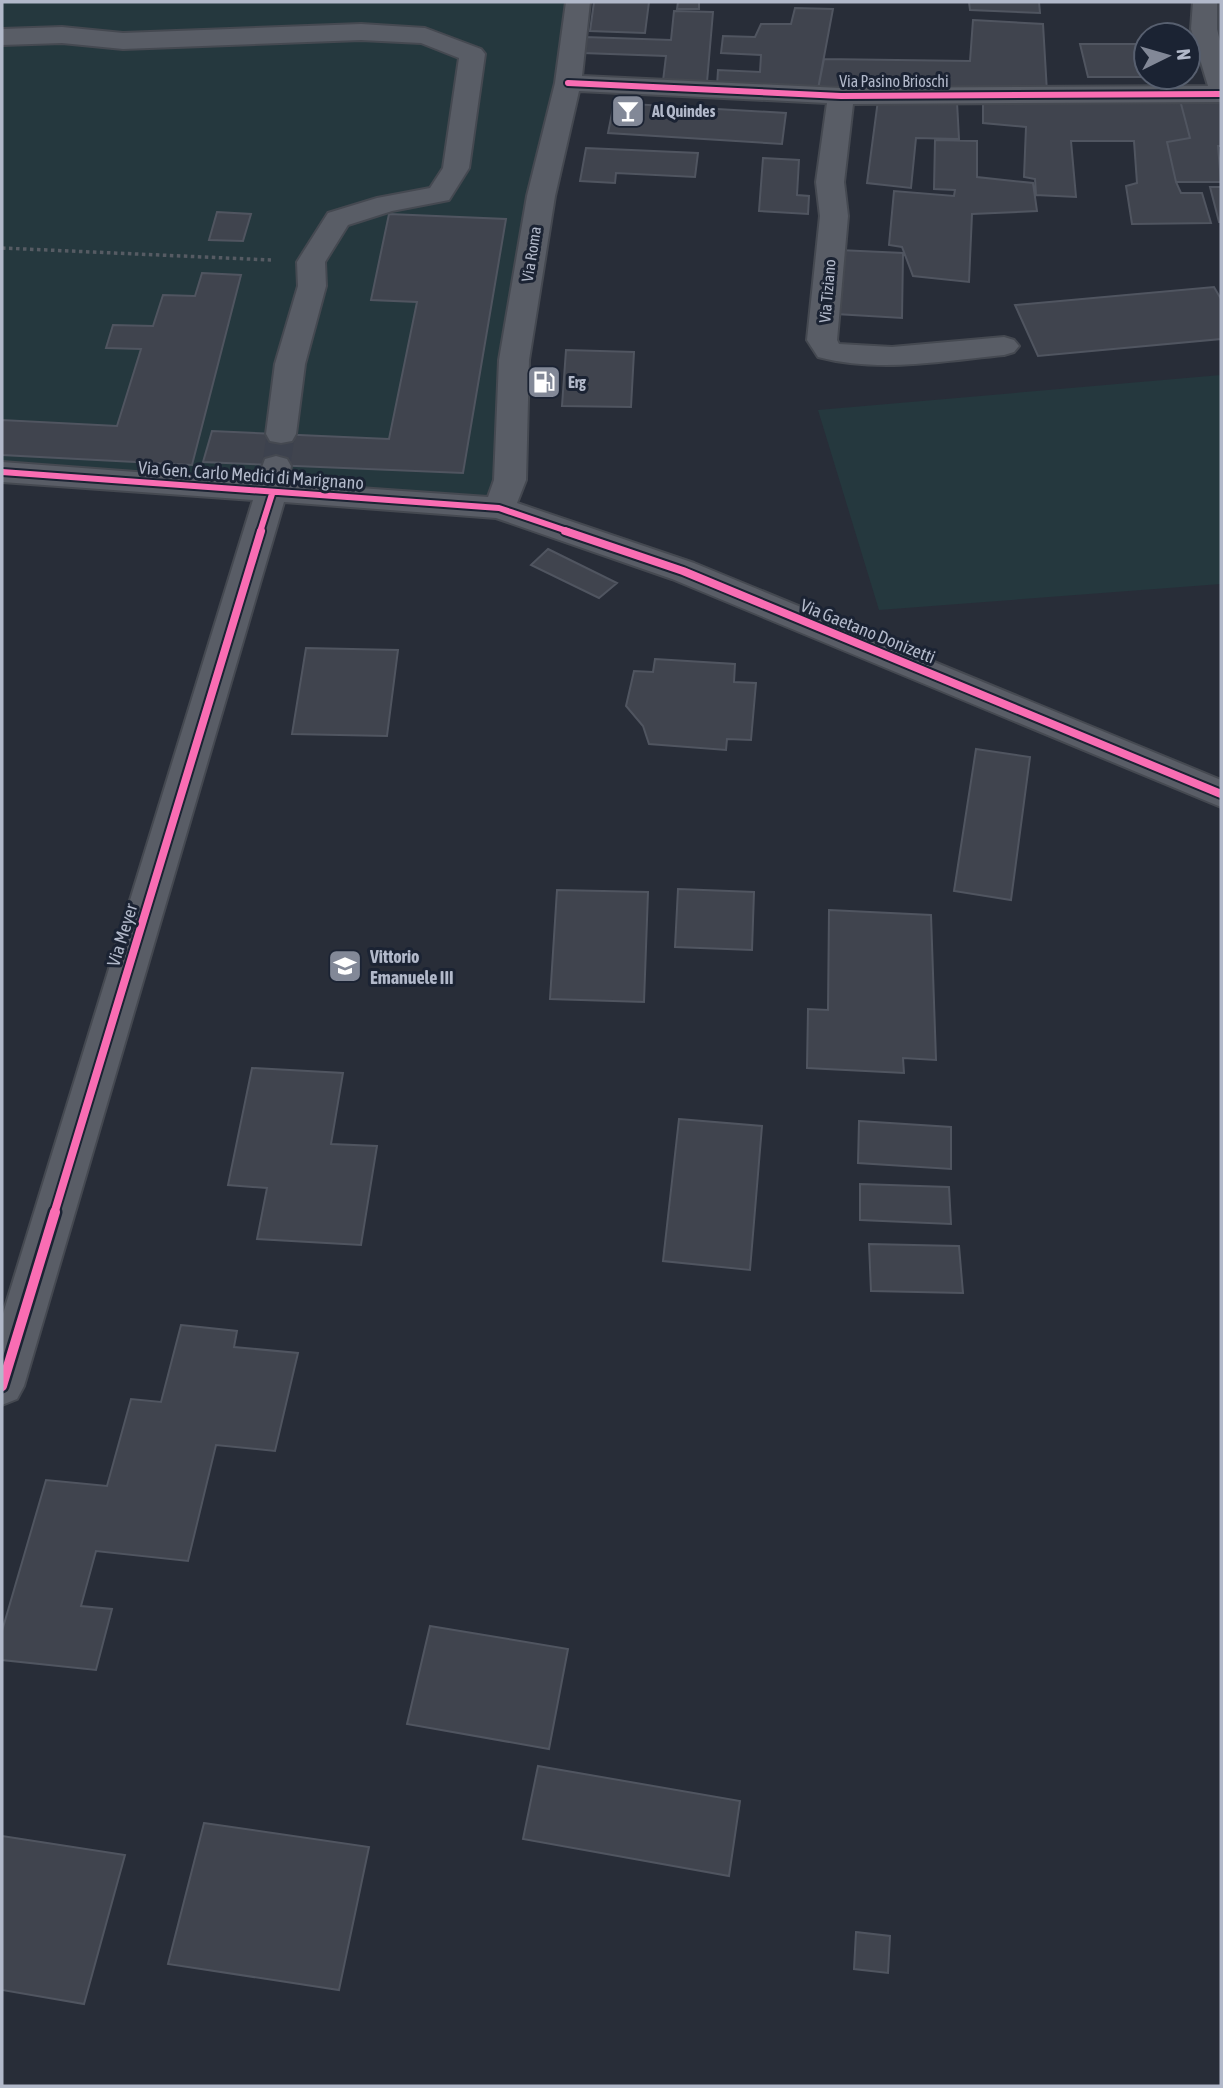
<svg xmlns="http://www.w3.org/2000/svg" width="1223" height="2088" font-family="'Asap Condensed',sans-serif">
	<rect width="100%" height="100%" fill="#282d38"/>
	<path fill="#25383e" d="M2 2H578L499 508 2 472Z
		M1221 375V584L879 610 818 410Z"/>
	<path fill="#40444e" stroke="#505560" stroke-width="2" d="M594 2H649L645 33 590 31Z
		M678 2H699V9H677Z
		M969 2H1039L1040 13 970 10Z
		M1210 2H1221V56L1211 28Z
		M795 8 833 9 818 89 717 86 718 70 760 72 761 55 721 53 723 36 755 37 761 24H791Z
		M674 11 713 12 707 82 663 81 666 56 583 53 585 37 671 40Z
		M973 20 1043 24 1047 92 818 89 824 59 970 61Z
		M1080 44H1146V77H1164H1088Z
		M983 95 1180 100 1190 138 1167 142 1176 182 1181 193H1202L1211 223 1132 224 1126 186 1137 183 1134 141H1071L1076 197 1036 195 1035 179 1024 177 1026 127 983 123Z
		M878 100 957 102 959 139 916 138 911 188 867 183Z
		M1180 100H1221V146H1218L1221 182H1176L1167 142 1190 138Z
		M614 103 786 113 782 144 608 133Z
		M935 140 977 141V177L1033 183 1037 211 972 214 969 282 913 276 902 247 889 245 894 191 954 196 955 190 934 189Z
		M586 148 698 153 695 177 616 173 615 183 580 181Z
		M763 158 799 160 797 195 809 196 808 214 759 211Z
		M1210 187H1221V222H1219Z
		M217 212 251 214 243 241 209 240Z
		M389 214 506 219 463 473 203 462 212 431 389 439 417 302 371 300Z
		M839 250 903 253 902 318 836 314Z
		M202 273 241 275 192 465 2 455V420L117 426 141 349 106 348 113 325 153 326 163 295 195 296Z
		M1214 287 1221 299V339L1038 356 1015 305Z
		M566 350 634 352 631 407 562 406Z
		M548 549 617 583 599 598 531 565Z
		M306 648 398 650 387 736 292 734Z
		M655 659 735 664 734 682 756 683 751 740 727 739 726 750 649 744 643 726 626 706 634 671 653 672Z
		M976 749 1030 757 1011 900 954 891Z
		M678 889 754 892 752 950 675 947Z
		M557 890 648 892 644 1002 550 999Z
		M829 910 931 915 936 1060 903 1058 904 1073 807 1068 808 1009 828 1010Z
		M252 1068 343 1073 331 1144 377 1146 361 1245 257 1239 267 1188 228 1185Z
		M679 1119 762 1126 750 1270 663 1261Z
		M859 1121 951 1127V1169L858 1163Z
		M860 1184 949 1187 951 1224 860 1220Z
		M869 1244 959 1246 963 1293 871 1291Z
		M181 1325 237 1331 234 1347 298 1353 275 1451 216 1445 188 1561 96 1551 81 1606 112 1609 96 1670 2 1660V1631L46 1480 107 1486 131 1399 161 1402Z
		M430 1626 568 1649 549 1749 407 1724Z
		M538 1766 740 1801 729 1876 523 1839Z
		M204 1823 369 1847 339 1990 168 1964Z
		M2 1836 125 1855 84 2004 2 1990Z
		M856 1932 890 1936 888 1973 854 1969Z"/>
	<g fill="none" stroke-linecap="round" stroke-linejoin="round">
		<path stroke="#3d424e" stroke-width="28" stroke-dasharray="28 14" stroke-linecap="butt" d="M276 466 281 434"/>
		<g stroke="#454951" stroke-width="4">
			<path id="minor" d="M566 2H590L582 76 841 88 1208 86 1191 29 1193 2H1217V29L1221 45V102L853 104 844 182 848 216 837 340 839 344 892 347 1004 337 1014 340 1019 346 1014 352 1004 355C942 361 879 373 818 357L807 340 820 216 816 182 827 103 579 91 555 196 529 360 526 480 517 503 694 563 1221 780V807L672 579 496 518 284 502 24 1386 17 1399 2 1405V1317L253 500 2 482V462L257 481 265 459 276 456 287 459 291 466 288 483 488 497 494 480 499 360 527 196 555 83Z
				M361 24 425 28 481 49 485 54 469 168 449 200 392 211 348 225 325 262 326 286 305 364 296 434 292 441 281 443 270 441 266 434 275 364 298 286 297 262 328 213 377 198 430 188 443 168 459 58 421 43 361 40 123 49 62 43 2 45V29L62 27 123 33Z"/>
		</g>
		<path stroke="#565b63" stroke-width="3.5" stroke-dasharray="3.5 3.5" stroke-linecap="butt" d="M2 248 271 260"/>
		<use href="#minor" fill="#595d66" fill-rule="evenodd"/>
		<g stroke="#1b2333" stroke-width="10">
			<path id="cycleway-far2" d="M568 83 841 96 1221 94
				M2 472 499 508 570 532
				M260 532 272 494"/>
		</g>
		<g stroke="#1b2333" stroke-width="12">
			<path id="cycleway-far1" d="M565 531 683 571 1221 794
				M54 1214 261 531"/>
		</g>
		<g stroke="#1b2333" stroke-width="15">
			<path id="cycleway" d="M2 1386 55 1212"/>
		</g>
		<use href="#cycleway-far2" stroke="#f96db3" stroke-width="6"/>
		<use href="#cycleway-far1" stroke="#f96db3" stroke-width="8"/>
		<use href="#cycleway" stroke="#f96db3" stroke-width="10"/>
	</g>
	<defs>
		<g id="bar-square" transform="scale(1.75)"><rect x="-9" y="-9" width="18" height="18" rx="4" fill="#828897" stroke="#1b2333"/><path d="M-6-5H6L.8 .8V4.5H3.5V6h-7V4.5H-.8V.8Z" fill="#fff"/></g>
		<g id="fuel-square" transform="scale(1.75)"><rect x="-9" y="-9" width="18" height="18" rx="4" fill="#828897" stroke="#1b2333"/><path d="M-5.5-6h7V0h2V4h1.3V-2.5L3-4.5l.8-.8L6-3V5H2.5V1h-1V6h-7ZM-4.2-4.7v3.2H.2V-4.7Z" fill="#fff"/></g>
		<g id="school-square" transform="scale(1.75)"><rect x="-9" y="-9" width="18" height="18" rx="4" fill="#828897" stroke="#1b2333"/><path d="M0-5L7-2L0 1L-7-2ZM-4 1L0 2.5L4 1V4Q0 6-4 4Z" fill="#fff"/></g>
	</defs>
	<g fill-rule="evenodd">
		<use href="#bar-square" x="628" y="111"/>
		<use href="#fuel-square" x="544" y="382"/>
		<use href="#school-square" x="345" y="966"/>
	</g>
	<g text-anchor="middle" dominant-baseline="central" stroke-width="6" stroke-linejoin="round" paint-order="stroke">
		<g font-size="16" fill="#b2b9ca" stroke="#1b2333">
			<text x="894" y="81">Via Pasino Brioschi</text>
			<text transform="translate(531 254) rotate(-81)">Via Roma</text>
			<text transform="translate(827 291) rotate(-85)">Via Tiziano</text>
		</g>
		<g font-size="16" font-weight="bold" fill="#b2b9ca" stroke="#1b2333" text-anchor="start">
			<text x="652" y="111">Al Quindes</text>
			<text x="568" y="382">Erg</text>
		</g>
		<g font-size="18" fill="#b2b9ca" stroke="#1b2333">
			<text transform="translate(251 475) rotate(4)">Via Gen. Carlo Medici di Marignano</text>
			<text transform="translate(868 631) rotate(22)">Via Gaetano Donizetti</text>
			<text transform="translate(122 935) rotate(-73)">Via Meyer</text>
		</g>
		<g font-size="18" font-weight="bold" fill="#b2b9ca" stroke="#1b2333" text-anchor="start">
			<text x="370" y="956">Vittorio<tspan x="370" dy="21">Emanuele III</tspan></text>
		</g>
	</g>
	<rect width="1223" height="2088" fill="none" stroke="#b2b9ca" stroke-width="7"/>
	<g transform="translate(1167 56) rotate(85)"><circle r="33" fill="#1b2333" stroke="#575f6f" stroke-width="2"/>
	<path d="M0-5L12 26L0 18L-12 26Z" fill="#828897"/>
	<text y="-10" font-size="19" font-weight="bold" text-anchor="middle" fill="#b2b9ca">N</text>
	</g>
</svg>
